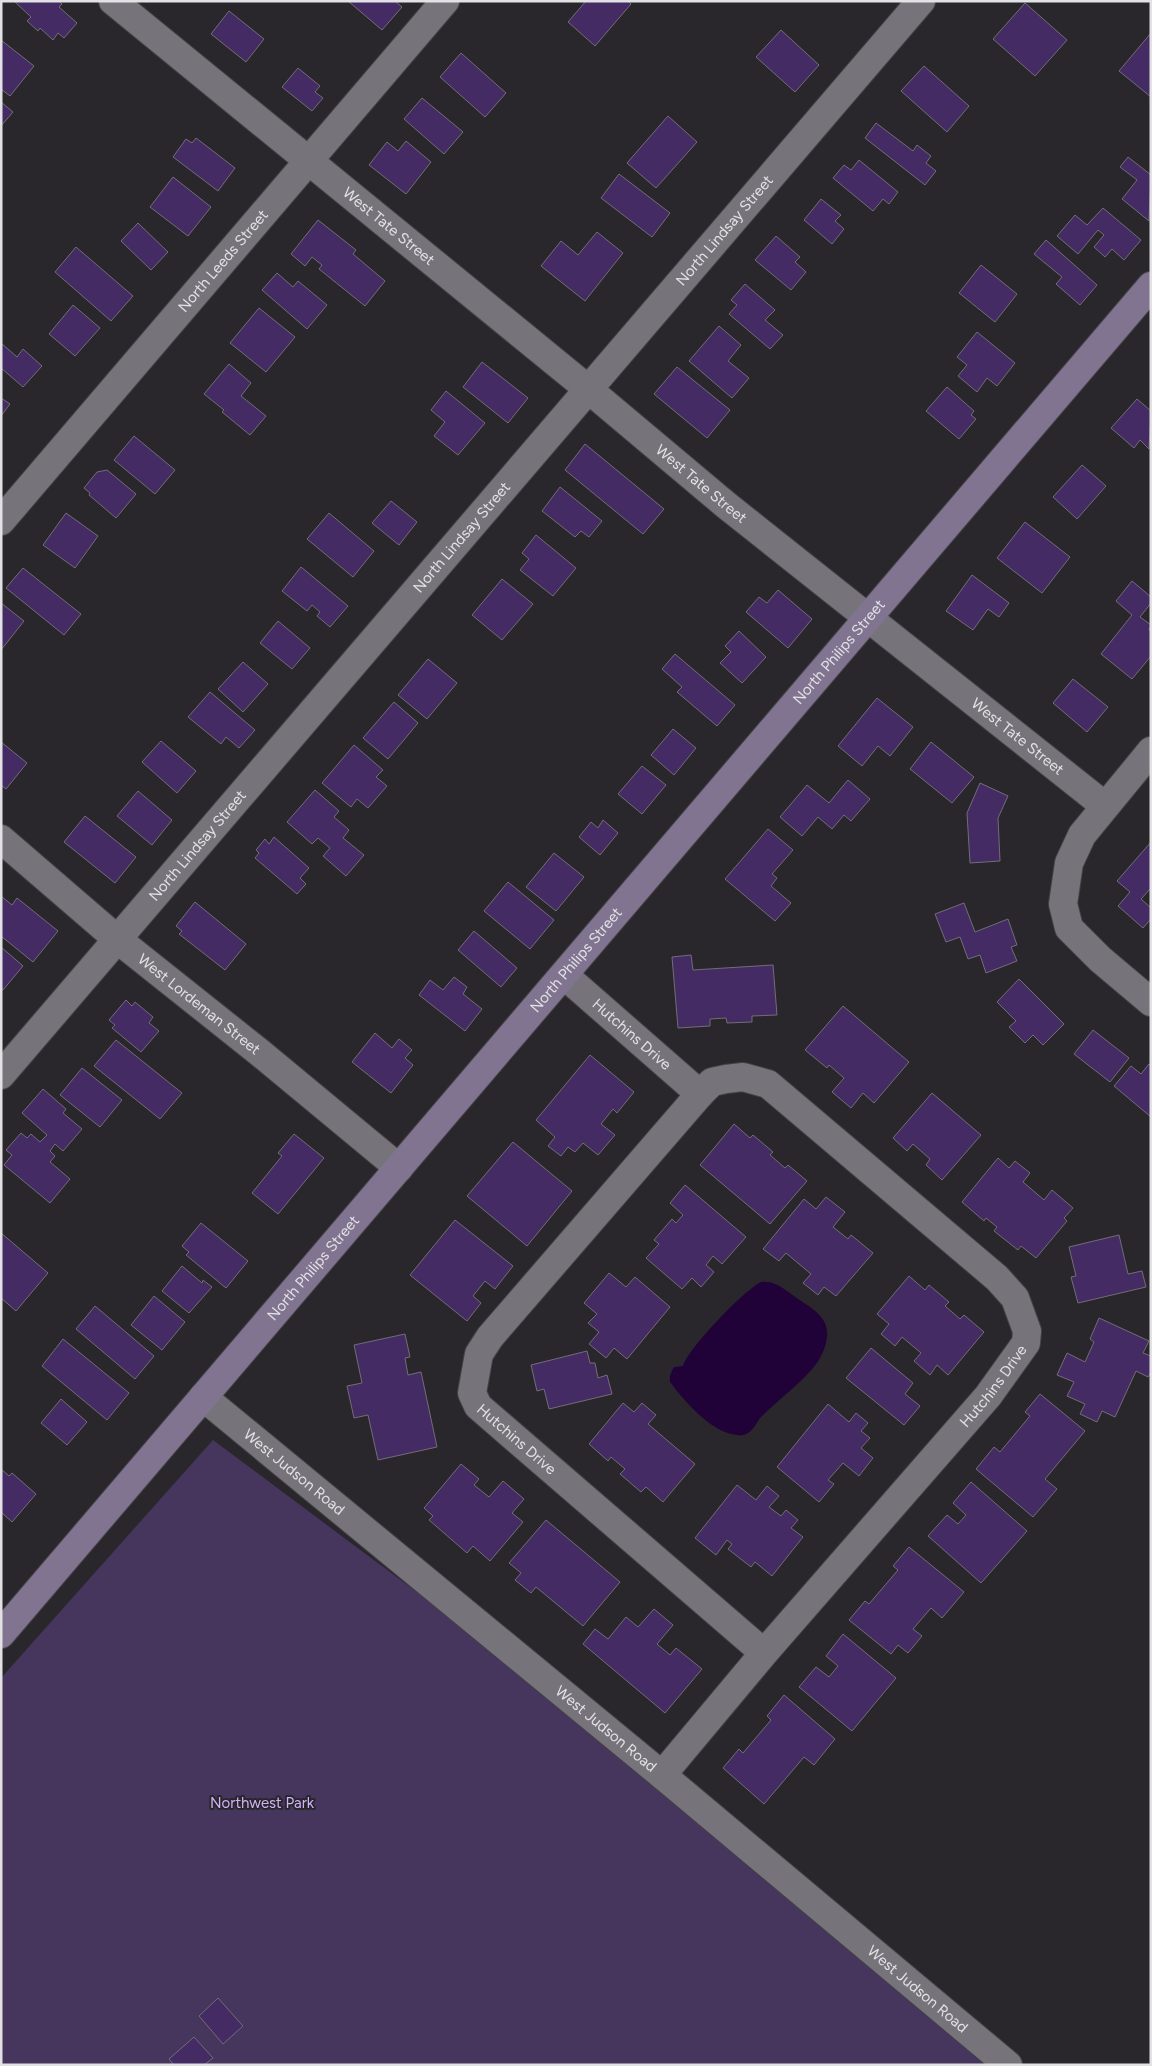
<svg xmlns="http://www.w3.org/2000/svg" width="1152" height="2066" font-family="Figtree,sans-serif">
	<rect width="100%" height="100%" fill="#29272c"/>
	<path fill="#46355d" d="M213 1440 662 1775 1012 2065H1V1678Z"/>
	<path fill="#200239" d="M761 1282C774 1280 784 1289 794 1296 806 1305 826 1314 827 1331 828 1342 823 1354 817 1363 802 1383 780 1398 762 1416 757 1421 754 1430 748 1433 745 1435 740 1436 737 1435 712 1433 685 1402 670 1382 669 1377 671 1372 674 1367L683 1366C688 1349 744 1290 761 1282Z"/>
	<path fill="#452b64" stroke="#716e75" d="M14 1H59L62 4 59 7 77 23 64 38 58 33 53 40 40 28 38 31 27 21 31 17Z
		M348 1H395L402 7 382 30Z
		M586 1H628L631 4 595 46 568 22Z
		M1025 3 1067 40 1035 76 993 39Z
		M229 11 264 39 246 62 211 34Z
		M781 30 819 65 795 92 756 57Z
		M1151 33V97L1119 71Z
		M1 40 34 66 10 96 1 89Z
		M461 53 506 93 485 117 440 77Z
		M924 66 969 106 947 132 901 91Z
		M298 68 320 86 315 92 323 98 312 111 282 87Z
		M422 98 463 132 444 154 404 119Z
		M1 102 13 112 1 126Z
		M668 116 697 142 656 188 627 163Z
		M876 123 913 151 917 145 931 156 926 163 936 171 925 185 865 138Z
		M196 138 235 168 218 191 173 157 186 139 192 143Z
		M406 141 431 162 406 194 369 165 387 142 398 151Z
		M1128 157 1151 175 1149 221 1122 199 1137 180 1120 167Z
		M859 160 898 192 889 204 883 199 873 211 833 178 844 165 851 170Z
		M619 174 670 213 652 237 601 198Z
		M173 177 211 207 188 236 150 207Z
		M821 199 841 215 835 221 844 229 832 244 804 220Z
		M1103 208 1141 240 1124 260 1112 249 1105 257 1094 247 1104 235 1098 230 1078 254 1057 236 1075 215 1087 225Z
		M318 220 356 250 353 254 385 281 365 306 319 269 322 265 312 257 305 266 291 254Z
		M138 223 168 252 151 270 121 241Z
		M597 232 623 253 585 301 541 266 561 241 578 255Z
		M776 236 800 257 795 262 806 272 791 290 755 260Z
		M1046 240 1097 285 1080 305 1056 284 1062 277 1034 254Z
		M76 247 133 296 111 321 55 272Z
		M981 265 1017 294 995 322 959 293Z
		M277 273 293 287 298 281 327 305 307 329 262 290Z
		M745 284 775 310 765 320 783 335 770 349 729 314 737 305 731 300Z
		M73 305 100 328 75 356 49 334Z
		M259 308 295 337 266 372 230 343Z
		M719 326 741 345 728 361 749 378 732 398 689 361Z
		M977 332 1015 363 997 386 987 378 977 392 958 376 967 365 957 357Z
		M1 343 17 357 23 349 42 366 23 387 1 368Z
		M482 362 528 398 508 423 463 387Z
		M229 364 251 383 241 396 266 416 250 435 222 412 224 410 204 394Z
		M677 367 730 410 707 438 654 394Z
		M947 387 974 411 971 415 976 419 959 439 926 411Z
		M446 391 485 423 458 455 434 436 445 422 431 410Z
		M1 398 10 404 1 416Z
		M1137 399 1151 411 1149 449 1140 440 1134 448 1111 428Z
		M134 436 175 470 155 494 114 460Z
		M585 444 664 509 643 534 565 470Z
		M1082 465 1106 486 1077 519 1053 497Z
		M107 470 136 494 116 518 89 495 90 493 84 488 97 472Z
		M560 487 602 521 589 537 581 531 575 537 542 511Z
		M391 501 417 522 399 545 372 523Z
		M66 513 98 536 75 568 43 545Z
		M329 513 374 551 353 577 307 539Z
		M1025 522 1070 557 1042 593 997 558Z
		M536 535 576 568 553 596 520 570 529 559 522 553Z
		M301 567 348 606 330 627 317 616 320 612 312 605 307 611 282 591Z
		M23 568 81 614 64 635 6 588Z
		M972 575 1009 603 999 617 988 609 973 630 946 611Z
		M502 579 533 604 502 640 472 615Z
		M1132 581 1151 597V603L1140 617 1151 625 1149 630 1151 632V656L1132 679 1101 654 1132 615 1116 601Z
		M778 590 812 619 788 648 746 612 759 597 767 603Z
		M1 603 24 621 1 650Z
		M278 621 310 648 292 669 260 643Z
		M739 631 766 657 742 683 720 663 731 652 725 646Z
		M675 654 735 705 717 726 677 692 682 687 662 669Z
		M428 659 457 683 427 719 398 695Z
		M243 662 268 684 243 712 218 689Z
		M1073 679 1108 707 1087 732 1053 703Z
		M210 692 255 730 239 748 226 737 221 744 188 717Z
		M877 698 913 727 890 756 878 746 862 766 838 746Z
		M394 702 418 723 388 759 363 738Z
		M673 729 696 748 674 775 651 755Z
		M161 741 196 771 177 793 142 762Z
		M1 742 27 763 6 789 1 785Z
		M931 742 974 777 952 803 910 769Z
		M354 745 383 770 376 777 387 786 368 808 357 799 351 807 322 783Z
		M642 766 666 785 642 814 618 794Z
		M848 780 870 799 851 821 844 815 832 829 818 817 802 836 780 817 807 785 829 803Z
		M980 783 1008 796 998 818 1000 861 970 863 967 813Z
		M315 790 339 811 334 817 349 830 343 838 364 855 346 876 323 856 330 848 318 838 312 844 287 822Z
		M138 791 172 820 152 845 117 816Z
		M85 816 136 857 115 883 64 842Z
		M603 820 618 833 600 855 579 837 591 822 598 828Z
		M768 829 793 850 772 874 777 878 771 886 791 903 775 921 725 879Z
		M274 837 309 868 300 878 306 884 297 894 255 858 259 853 256 850 265 839 269 844Z
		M1151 842V888L1141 899 1151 908V919L1143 928 1118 906 1130 892 1117 881Z
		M554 853 584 877 556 911 526 887Z
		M508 882 554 920 530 949 484 911Z
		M1 896 12 905 17 898 58 931 33 962 1 936Z
		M195 902 246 944 225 970 179 934 182 931 176 926Z
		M964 903 975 932 1008 919 1017 945 1011 947 1017 961 986 973 980 955 968 959 960 937 946 942 935 914Z
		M474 931 517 968 501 987 458 950Z
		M1 947 23 966 3 990 1 989Z
		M691 955 693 970 773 965 777 1015 752 1016V1022L727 1023 726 1018 710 1019V1026L678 1028 672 957Z
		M454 977 467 987 463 994 482 1009 465 1031 419 995 430 980 443 990Z
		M1019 979 1064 1024 1043 1045 1033 1035 1025 1043 1009 1027 1016 1021 997 1002Z
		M126 1000 132 1006 135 1002 153 1017 149 1023 159 1031 141 1052 112 1028 115 1025 109 1020Z
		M843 1006 909 1062 874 1103 863 1093 851 1108 832 1092 844 1078 829 1065 827 1068 805 1050Z
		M1093 1030 1129 1058 1110 1082 1074 1054Z
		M375 1033 392 1048 399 1039 412 1050 405 1058 413 1065 391 1093 352 1062Z
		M116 1040 182 1093 160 1119 94 1066Z
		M590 1055 634 1092 617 1113 613 1109 601 1124 615 1135 598 1155 583 1143 575 1152 568 1147 561 1156 548 1146 555 1137 536 1120Z
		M1149 1064 1151 1065V1117L1114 1086 1131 1066 1141 1074Z
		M82 1068 122 1100 100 1127 60 1095Z
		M43 1089 66 1109 63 1113 82 1129 63 1151 55 1144 50 1151 55 1156 50 1162 70 1179 50 1203 4 1165 12 1155 6 1150 21 1133 27 1138 31 1134 40 1142 47 1135 22 1113Z
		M932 1093 981 1135 942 1180 926 1165 930 1159 913 1144 907 1151 893 1138Z
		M734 1124 750 1138 753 1135 773 1152 770 1155 785 1168 788 1165 807 1181 770 1224 700 1165Z
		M294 1134 324 1158 278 1214 252 1193 282 1156 278 1153Z
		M513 1142 572 1191 527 1246 467 1196Z
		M998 1158 1009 1168 1015 1161 1030 1173 1023 1182 1044 1200 1052 1190 1073 1208 1064 1218 1067 1221 1036 1258 1021 1246 1018 1250 994 1231 997 1227 986 1218 984 1221 962 1202Z
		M685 1185 746 1237 722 1264 713 1256 706 1265 714 1272 701 1287 692 1278 682 1289 646 1258 659 1244 654 1240 672 1219 676 1223 683 1215 670 1203Z
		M826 1197 845 1212 833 1227 848 1239 851 1235 873 1253 836 1296 824 1287 818 1295 803 1283 811 1274 786 1253 779 1261 763 1249 804 1199 816 1209Z
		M455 1220 513 1266 495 1289 485 1281 473 1296 481 1303 467 1321 410 1275Z
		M201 1223 248 1261 226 1288 186 1255 189 1252 182 1246Z
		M1 1233 48 1273 16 1311 1 1298Z
		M1119 1235 1128 1274 1142 1271 1146 1287 1078 1303 1071 1277 1076 1276 1069 1247Z
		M182 1266 202 1283 203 1280 212 1287 189 1313 162 1291Z
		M609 1273 626 1287 635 1277 670 1307 627 1359 614 1348 606 1358 589 1344 599 1332 588 1323 597 1314 584 1303Z
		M909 1276 925 1290 929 1285 949 1302 945 1306 960 1319 964 1315 984 1332 948 1375 937 1365 930 1375 914 1361 921 1353 902 1337 895 1346 881 1334 889 1324 877 1314Z
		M154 1296 185 1322 162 1350 131 1325Z
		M95 1306 154 1356 135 1379 76 1329Z
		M1099 1318 1149 1341 1143 1353 1151 1356V1372L1148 1377 1136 1371 1115 1417 1102 1411 1097 1422 1080 1414 1085 1404 1067 1396 1074 1382 1057 1375 1067 1353 1085 1362 1094 1342 1090 1339Z
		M405 1334 410 1357 405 1358 408 1375 421 1372 437 1447 378 1460 368 1415 354 1418 347 1386 362 1383 354 1345Z
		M63 1339 129 1393 107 1420 42 1366Z
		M871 1348 913 1383 905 1394 920 1406 904 1425 846 1378Z
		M587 1351 590 1363H595L598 1378 607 1375 612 1394 549 1409 544 1389 537 1391 531 1365Z
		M1040 1394 1085 1431 1045 1479 1057 1489 1033 1517 976 1469 994 1447 1000 1452 1030 1416 1025 1412Z
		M61 1399 87 1422 67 1445 41 1423Z
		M623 1403 634 1412 642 1403 656 1415 648 1424 695 1464 663 1502 646 1487 641 1492 620 1474 625 1469 611 1457 608 1461 589 1444Z
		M828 1404 849 1422 856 1413 868 1423 861 1431 870 1438 861 1448 873 1458 859 1476 843 1463 828 1480 834 1484 819 1502 777 1467Z
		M461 1464 479 1479 474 1485 489 1497 503 1481 524 1499 512 1513 523 1522 490 1561 473 1546 467 1553 429 1520 433 1516 424 1508Z
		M1 1469 9 1476 12 1473 36 1494 12 1522 1 1512Z
		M971 1482 1027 1531 981 1583 928 1536 947 1515 958 1524 966 1515 953 1503Z
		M737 1485 756 1500 767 1486 779 1496 769 1507 781 1516 786 1510 798 1520 791 1528 803 1537 772 1576 755 1562 751 1567 728 1549 732 1544 727 1540 716 1555 695 1538Z
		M546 1520 620 1582 583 1626 536 1587 531 1593 515 1580 521 1573 509 1563Z
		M909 1547 964 1592 942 1618 931 1608 913 1629 922 1636 908 1653 898 1645 891 1654 849 1620 865 1601 869 1604 898 1570 893 1566Z
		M654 1609 673 1625 657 1644 670 1655 676 1648 702 1669 665 1713 583 1644 595 1629 608 1639 626 1617 638 1627Z
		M843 1634 896 1678 852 1731 799 1687 816 1667 829 1677 838 1666 826 1656Z
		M784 1695 835 1739 814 1765 804 1757 764 1804 723 1768 739 1749 743 1753 771 1720 767 1716Z
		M218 1998 243 2026 223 2044 199 2016Z
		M194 2037 213 2058 204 2065H174L169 2059Z"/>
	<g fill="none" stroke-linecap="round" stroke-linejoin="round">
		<g stroke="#444247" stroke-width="30">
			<g id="street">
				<path id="s1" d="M113 1 588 389 726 505 1105 806"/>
				<path id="s2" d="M1 521 445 1"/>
				<path d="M1151 751 1082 835 1069 863 1063 904 1069 928 1100 959 1151 1002"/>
				<path id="s3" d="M1 839 117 939 259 1052 399 1168"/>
				<path id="s4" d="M564 975 700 1094"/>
				<path id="s5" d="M1 1075 921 1"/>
				<path id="s6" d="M203 1397 662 1775 1008 2065"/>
				<path id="s7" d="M662 1775 764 1653 988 1396 1026 1343 1027 1331 1015 1298 997 1278 768 1084 743 1077 726 1079 712 1082 700 1094 490 1337 479 1354 472 1393 478 1406 764 1653"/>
			</g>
		</g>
		<g stroke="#444247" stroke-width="30">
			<g id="secondary">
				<path id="s8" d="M1 1634 1151 286"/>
			</g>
		</g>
		<use href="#street" stroke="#76747a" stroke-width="28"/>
		<use href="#secondary" stroke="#807491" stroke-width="28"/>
	</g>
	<g text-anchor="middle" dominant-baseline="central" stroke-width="4" stroke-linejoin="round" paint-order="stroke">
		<g font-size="15" fill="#e2e1e4" stroke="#29272c">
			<text stroke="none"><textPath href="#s1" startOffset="356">West Tate Street</textPath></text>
			<text stroke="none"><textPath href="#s5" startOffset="1112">North Lindsay Street</textPath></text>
			<text stroke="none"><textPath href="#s2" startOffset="342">North Leeds Street</textPath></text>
			<text stroke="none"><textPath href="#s1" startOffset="761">West Tate Street</textPath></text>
			<text stroke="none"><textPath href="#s5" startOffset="708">North Lindsay Street</textPath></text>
			<text stroke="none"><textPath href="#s8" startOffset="1291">North Philips Street</textPath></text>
			<text stroke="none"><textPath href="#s1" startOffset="1166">West Tate Street</textPath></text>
			<text stroke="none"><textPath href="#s5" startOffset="302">North Lindsay Street</textPath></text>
			<text stroke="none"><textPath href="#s8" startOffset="886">North Philips Street</textPath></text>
			<text stroke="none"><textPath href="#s3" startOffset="258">West Lordeman Street</textPath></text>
			<text stroke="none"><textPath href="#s4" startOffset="90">Hutchins Drive</textPath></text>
			<text stroke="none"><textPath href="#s8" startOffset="481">North Philips Street</textPath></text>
			<text stroke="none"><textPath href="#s7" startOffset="511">Hutchins Drive</textPath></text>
			<text stroke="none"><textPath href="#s7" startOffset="1460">Hutchins Drive</textPath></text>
			<text stroke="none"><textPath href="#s6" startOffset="118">West Judson Road</textPath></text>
			<text stroke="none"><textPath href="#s6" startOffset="522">West Judson Road</textPath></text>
			<text stroke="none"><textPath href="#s6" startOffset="928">West Judson Road</textPath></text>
		</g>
		<g font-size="15" fill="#cfb2f9" stroke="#29272c">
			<text x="262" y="1803">Northwest Park</text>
		</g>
	</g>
	<rect width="1152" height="2066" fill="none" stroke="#e2e1e4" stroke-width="5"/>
</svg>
